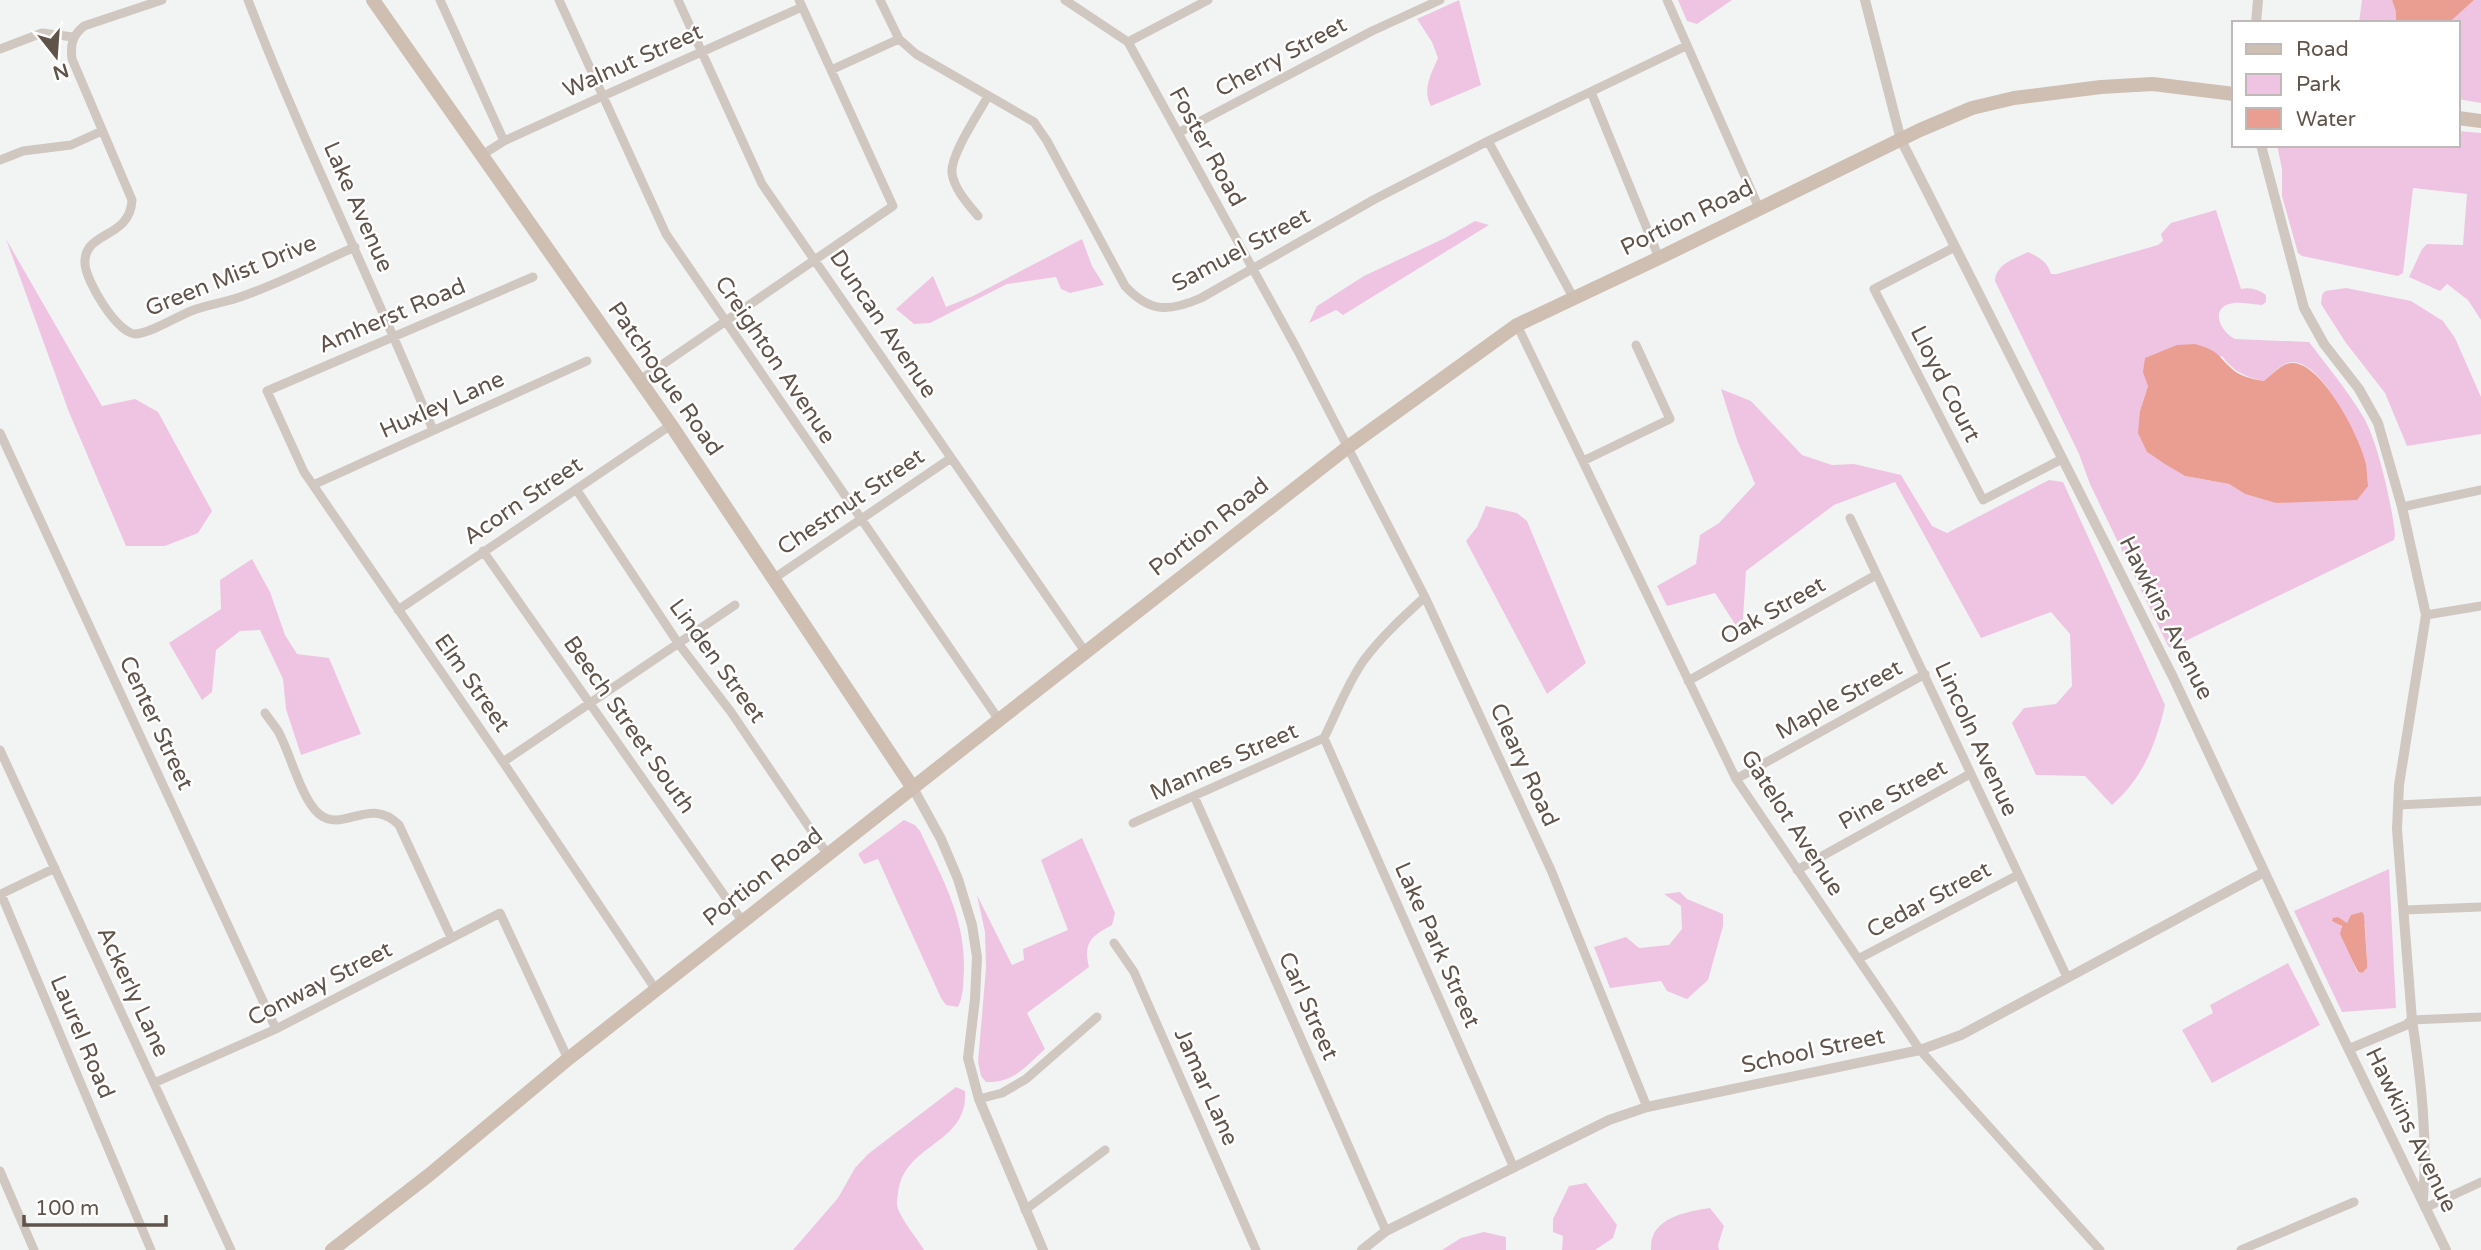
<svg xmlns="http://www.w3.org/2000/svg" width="2481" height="1250" font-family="'Varela Round',sans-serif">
	<rect width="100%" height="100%" fill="#f2f4f4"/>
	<path fill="#efc4e2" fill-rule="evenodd" d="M1459 0 1481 85 1431 106C1422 90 1431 74 1438 58L1432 42 1417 19Z
		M1678 0H1732L1697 24 1687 21Z
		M2362 0H2392L2396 12V23H2359Z
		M2474 0H2481V103L2458 99V23H2444L2451 21Z
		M2458 131 2481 133V320L2468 300 2447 284 2440 291 2409 277 2422 249 2427 244 2463 245 2467 194 2413 188 2403 273 2398 276 2302 256 2298 253 2282 196V169L2277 145H2458Z
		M2216 210 2241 289C2250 287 2258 289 2266 295V302L2262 305C2253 305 2243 302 2234 303 2209 306 2219 331 2235 339L2309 342C2328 367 2348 391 2364 418 2378 443 2392 505 2395 534L2394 540 2171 648 2168 646 2090 484 2079 454 1995 281C1996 264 2014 259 2028 252 2040 258 2047 261 2051 274H2057L2158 245 2163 241 2161 234 2171 223ZM2222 356C2234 372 2245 377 2264 381 2271 376 2278 367 2285 364 2314 351 2344 415 2354 433L2277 503 2245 494 2229 484 2185 476 2147 452 2140 411 2148 386Z
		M1475 221 1489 225 1343 315 1336 310 1309 323 1317 306 1364 276 1445 238Z
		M6 239 102 406 135 399 158 412 212 511 198 533 165 546H126L69 412Z
		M1082 239 1092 266 1104 285 1070 293 1061 289 1056 277 1007 284 930 323 914 324 896 309 933 276 946 307 973 296Z
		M2346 288 2411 301 2443 321 2455 338 2481 397V434L2407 446 2385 393 2346 343 2321 304 2322 295 2325 291Z
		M1721 389 1751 401 1802 455 1832 465 1854 464 1901 475 1932 526 1947 533 2049 480 2063 482 2165 705C2156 744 2143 778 2112 805L2085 776 2036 775 2012 723 2024 708 2056 704 2072 686 2070 634 2051 612 1981 638 1895 482 1834 505 1746 571 1742 635 1715 593 1667 606 1657 586 1696 564 1700 535 1719 523 1755 484 1737 440Z
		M1486 506 1517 513 1527 521 1586 663 1547 694 1466 541 1477 527Z
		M252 559 270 592 285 635 297 654 329 658 361 734 301 755 286 709 283 679 260 630 240 631 216 650 212 692 202 700 169 643 221 609 220 580Z
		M904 820 915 825 920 831C942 878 965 916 964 970 963 983 964 995 958 1007L946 1005 941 998 878 859 864 864 858 854Z
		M1082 838 1115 913 1112 925C1091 936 1083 943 1089 967L1027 1013 1045 1049C1025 1067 1014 1083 986 1082L981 1076 978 1062 986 968 985 932 977 895 1012 965 1024 960 1023 949 1068 930 1041 860Z
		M2389 869 2396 1008 2342 1012 2294 911ZM2343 921 2346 923 2350 921 2365 924 2367 961 2362 973 2357 972 2340 923Z
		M1680 892 1687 899 1723 914V926L1708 980 1687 999 1667 991 1661 981 1610 988 1594 947 1626 937 1639 948 1669 945 1682 929 1681 906 1664 894Z
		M2288 963 2320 1025 2212 1083 2182 1030 2213 1013 2210 1005Z
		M956 1087 965 1091C969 1145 903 1143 898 1194 897 1199 896 1204 898 1209 904 1223 916 1237 924 1250H793L838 1198 855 1168 868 1154Z
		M1586 1183 1617 1225 1613 1238 1595 1250H1562L1563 1236 1553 1232V1219L1569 1186Z
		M1710 1208 1724 1226 1718 1245 1719 1250H1651C1649 1218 1685 1212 1710 1208Z
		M1484 1232 1506 1237V1250H1442L1461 1238Z"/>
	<path fill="#ea9e92" d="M2392 0H2474L2451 21 2396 23V12Z
		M2195 344C2219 351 2216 354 2232 369 2241 377 2253 379 2264 381 2272 375 2281 364 2291 363 2321 360 2361 439 2366 464 2367 471 2367 479 2368 486L2357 500 2276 503 2245 494 2229 484 2185 476 2165 464 2147 452 2138 433 2140 411 2148 386 2143 372 2145 358 2177 345Z
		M2362 912 2364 915 2367 961V968L2362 973 2358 972 2340 934 2342 926 2332 921 2333 918 2338 917 2347 923 2351 915Z"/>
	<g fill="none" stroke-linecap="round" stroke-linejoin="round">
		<path stroke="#d1c7c1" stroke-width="9" d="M162 0 84 26C73 35 70 44 72 59L132 200C130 240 83 230 85 264 86 281 117 334 136 334 151 333 176 317 191 311 205 305 222 303 237 298 277 285 316 264 355 247
			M248 0C304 146 374 285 433 430
			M440 0 504 141
			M559 0 666 234 999 720
			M678 0 762 184 1086 653
			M880 0 899 39 916 54 1034 122 1047 141 1125 286C1150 313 1169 312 1201 298L1375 199 1488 141 1686 46
			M1065 0 1128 42 1298 351 1425 597 1551 870 1647 1107
			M1667 0 1759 208
			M1128 42 1208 0
			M0 49 42 33 73 37
			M831 70 899 39
			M1591 92 1659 258
			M1178 133 1372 31 1440 0
			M1488 141 1573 297
			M482 155 504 141 603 96 802 7
			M0 160 23 151 71 145 102 131
			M978 216C968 204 954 189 952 173 950 155 979 113 988 96
			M1955 247 1874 289 1983 500 2062 459
			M533 277 267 391 304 472 313 485 503 762 656 990
			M1517 325 1736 779 1920 1050 2100 1250
			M640 380 893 206 799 0
			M0 433 276 1029
			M1583 461 1670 419 1636 345
			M313 485 587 361
			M576 489 678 643 731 712 828 855
			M2402 507 2481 490
			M1850 518 2067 977
			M483 551 743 922
			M773 579 951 458
			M398 610 671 425
			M2426 615 2481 606
			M1688 681 1876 575
			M265 713C269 719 274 725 278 731 290 752 301 799 319 814 344 834 369 795 399 825L451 937
			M1324 738 1514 1168
			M0 750 231 1250
			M503 762 735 605
			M1736 779 1925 674
			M1194 796 1386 1231
			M2398 805 2481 801
			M1133 823 1324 738C1337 712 1347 684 1364 660 1382 636 1403 617 1425 597
			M55 868 1 894 151 1250
			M1797 870 1970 774
			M2404 910 2481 907
			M1114 943 1134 972 1256 1250
			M1858 959 2018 875
			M2412 1020 2481 1017
			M154 1083 276 1029 500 913 568 1059
			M979 1099 1002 1093 1026 1079 1097 1017
			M0 1171 34 1250
			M2425 1208 2481 1182
			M1025 1210 1105 1150
			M2241 1250 2354 1202"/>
		<path stroke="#d1c7c1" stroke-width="10" d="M1865 0 1901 140 2173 677 2319 988 2446 1250
			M2256 23 2258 0
			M2261 145 2304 308 2324 344 2359 389 2378 423 2402 507 2426 615 2399 785 2397 829 2412 1020 2406 1025 2349 1049
			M913 788 941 839 958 879 972 925 977 957 975 999 968 1058 979 1099 1043 1250
			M2412 1020C2421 1079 2428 1140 2423 1199
			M1362 1250 1386 1231 1609 1120 1647 1107 1920 1050 1961 1035 2264 872"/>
		<path stroke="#cfbfb3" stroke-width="14" d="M373 0 671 425 913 788
			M2458 118 2481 121
			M332 1250 429 1175 568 1059 999 720 1348 447 1517 325 1659 258 1920 130 1972 108 2014 98 2101 87 2153 84 2234 94"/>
	</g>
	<g text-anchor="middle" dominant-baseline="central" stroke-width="5" stroke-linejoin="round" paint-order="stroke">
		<g font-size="23" fill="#60534a" stroke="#fff">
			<text transform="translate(1281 57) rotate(-28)">Cherry Street</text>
			<text transform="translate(633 61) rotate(-24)">Walnut Street</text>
			<text transform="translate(1207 147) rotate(61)">Foster Road</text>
			<text transform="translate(358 207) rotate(66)">Lake Avenue</text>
			<text transform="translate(1687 218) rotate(-26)">Portion Road</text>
			<text transform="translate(1241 250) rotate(-28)">Samuel Street</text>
			<text transform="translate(231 276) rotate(-22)">Green Mist Drive</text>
			<text transform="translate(392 316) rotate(-23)">Amherst Road</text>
			<text transform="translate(883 324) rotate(56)">Duncan Avenue</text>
			<text transform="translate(775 360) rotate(56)">Creighton Avenue</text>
			<text transform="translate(665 379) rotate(55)">Patchogue Road</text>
			<text transform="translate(1945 384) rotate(63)">Lloyd Court</text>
			<text transform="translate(442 405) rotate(-24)">Huxley Lane</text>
			<text transform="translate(523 501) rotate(-34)">Acorn Street</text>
			<text transform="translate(851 502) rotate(-34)">Chestnut Street</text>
			<text transform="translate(1209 527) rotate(-38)">Portion Road</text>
			<text transform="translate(1773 611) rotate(-29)">Oak Street</text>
			<text transform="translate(2166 618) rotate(63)">Hawkins Avenue</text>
			<text transform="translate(717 661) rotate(54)">Linden Street</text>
			<text transform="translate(472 683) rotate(55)">Elm Street</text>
			<text transform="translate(1839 700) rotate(-29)">Maple Street</text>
			<text transform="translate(156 723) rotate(65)">Center Street</text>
			<text transform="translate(629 725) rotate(55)">Beech Street South</text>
			<text transform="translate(1976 739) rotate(65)">Lincoln Avenue</text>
			<text transform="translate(1224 762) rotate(-24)">Mannes Street</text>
			<text transform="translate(1524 765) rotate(65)">Cleary Road</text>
			<text transform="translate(1893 795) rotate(-29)">Pine Street</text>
			<text transform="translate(1792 823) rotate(57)">Gatelot Avenue</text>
			<text transform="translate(763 877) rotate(-38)">Portion Road</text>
			<text transform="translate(1929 900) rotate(-28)">Cedar Street</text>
			<text transform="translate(1437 945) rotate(66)">Lake Park Street</text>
			<text transform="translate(320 984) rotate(-27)">Conway Street</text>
			<text transform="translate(133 992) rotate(65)">Ackerly Lane</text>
			<text transform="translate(1308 1006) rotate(66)">Carl Street</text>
			<text transform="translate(82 1037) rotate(67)">Laurel Road</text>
			<text transform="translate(1813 1051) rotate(-12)">School Street</text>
			<text transform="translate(1206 1087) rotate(66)">Jamar Lane</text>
			<text transform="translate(2411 1130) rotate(64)">Hawkins Avenue</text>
		</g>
	</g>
	<rect x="2232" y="21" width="228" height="126" fill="#ffffff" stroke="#bfbab7" stroke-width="2"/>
	<rect x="2246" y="44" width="35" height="10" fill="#cfbfb3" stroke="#bfbab7" stroke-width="2"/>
	<text x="2296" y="56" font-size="21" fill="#60534a">Road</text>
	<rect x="2246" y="74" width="35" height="21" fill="#efc4e2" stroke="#bfbab7" stroke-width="2"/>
	<text x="2296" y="91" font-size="21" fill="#60534a">Park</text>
	<rect x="2246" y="108" width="35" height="21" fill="#ea9e92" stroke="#bfbab7" stroke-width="2"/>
	<text x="2296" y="126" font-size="21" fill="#60534a">Water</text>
	<g transform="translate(56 56) rotate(163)" stroke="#ffffff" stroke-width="5" paint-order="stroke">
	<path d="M0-5L12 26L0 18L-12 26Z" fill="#60534a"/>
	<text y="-10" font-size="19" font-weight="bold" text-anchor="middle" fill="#60534a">N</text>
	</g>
	<path d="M24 1215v10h142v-10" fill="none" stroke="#60534a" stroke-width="3.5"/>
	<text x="35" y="1215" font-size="21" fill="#60534a" stroke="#ffffff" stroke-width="5" paint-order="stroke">100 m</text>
</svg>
